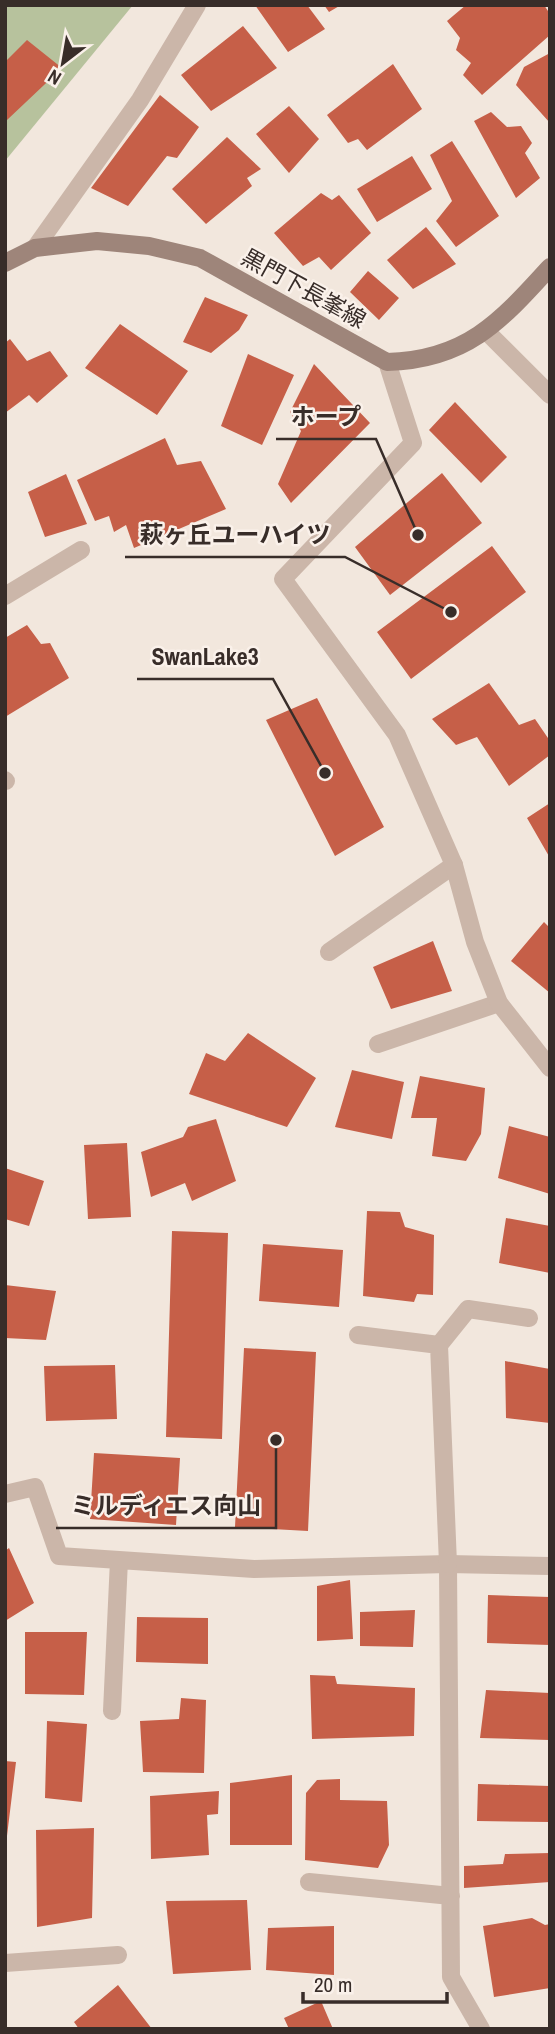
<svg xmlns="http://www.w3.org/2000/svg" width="555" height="2034" font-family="'Archivo Narrow','Noto Sans JP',sans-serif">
	<rect width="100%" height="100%" fill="#f2e7dd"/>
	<path fill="#b7c29d" d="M5 5H133L5 161Z"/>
	<path fill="#c65f48" d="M255 5H307L325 29 288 52Z
		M324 5H341L329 12Z
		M466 5H544L550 14V35L482 95 463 75 471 63 456 50 460 38 447 21Z
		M243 26 277 68 211 111 181 75Z
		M27 40 62 68 7 120 5 62Z
		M550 53V123L516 85 524 67Z
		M393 64 422 109 367 150 358 139 348 143 327 115Z
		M160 95 199 127 177 158 167 156 128 206 91 188Z
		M289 106 319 139 289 173 256 134Z
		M491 112 507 127 521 126 532 143 525 153 540 178 516 198 474 121Z
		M227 137 261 169 247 178 252 186 206 224 172 189Z
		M452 141 499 216 456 247 436 221 452 201 430 155Z
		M412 156 432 189 377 222 357 189Z
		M321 193 332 200 339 195 371 233 331 270 319 257 303 266 274 233Z
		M426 227 456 264 413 289 387 260Z
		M368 271 399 298 379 320 350 292Z
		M205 297 248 315 239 330 211 353 183 342Z
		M120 324 188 371 157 415 85 368Z
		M10 339 27 361 50 351 68 376 37 403 29 395 5 413V343Z
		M248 354 294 375 262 445 221 426Z
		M314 364 370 423 291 503 278 484 301 431 290 412Z
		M455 402 507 457 481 483 429 430Z
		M165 438 177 465 201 461 226 509 134 548 126 525 114 532 109 516 95 521 77 480Z
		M442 473 482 523 390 595 355 547Z
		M66 474 87 524 45 537 28 492Z
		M492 546 526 592 411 679 377 632Z
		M27 625 41 644 50 643 69 678 5 717V638Z
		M489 683 519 725 535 719 550 741V755L509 786 477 737 456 745 432 719Z
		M317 698 384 827 335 856 266 720Z
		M550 803V858L527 818Z
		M544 922 550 928V993L511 961Z
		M433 941 452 991 391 1009 373 967Z
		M248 1033 316 1078 287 1127 189 1094 206 1053 225 1061Z
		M352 1070 404 1082 392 1139 335 1127Z
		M420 1076 485 1088 481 1134 466 1161 432 1156 437 1118H411Z
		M216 1119 236 1181 192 1201 185 1183 151 1197 141 1152 183 1137 188 1127Z
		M509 1126 550 1137V1194L498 1178Z
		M127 1143 131 1217 88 1219 84 1145Z
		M5 1168 44 1181 29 1226 5 1219Z
		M367 1211 400 1212 405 1227 434 1235 433 1295 417 1294 414 1302 363 1296Z
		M506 1218 550 1226V1273L499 1263Z
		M172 1231 228 1233 222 1439 166 1437Z
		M263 1244 343 1250 339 1307 259 1301Z
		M5 1285 56 1291 46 1340 5 1338Z
		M244 1348 316 1352 308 1531 235 1527Z
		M505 1361 550 1369V1423L506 1418Z
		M115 1365 117 1419 46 1421 44 1366Z
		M94 1453 180 1458 176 1525 90 1519Z
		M9 1548 34 1603 5 1621V1551Z
		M350 1580 353 1639 317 1641V1586Z
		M488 1595 550 1597V1645L487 1643Z
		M415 1610 413 1647 360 1646V1612Z
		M137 1617 208 1618V1664L136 1662Z
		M25 1632H87L84 1695 25 1694Z
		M310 1675 335 1676 337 1684 415 1688 414 1736 312 1739Z
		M486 1690 550 1693 549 1740 480 1738Z
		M181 1698 206 1700 204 1773 143 1772 140 1721 179 1719Z
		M47 1721 87 1724 82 1802 45 1798Z
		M5 1761 16 1762 7 1836H5Z
		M292 1775V1845H230V1783Z
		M340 1779V1800L387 1801 389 1845 378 1868 305 1860 306 1793 317 1780Z
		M478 1784 550 1786V1822L477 1821Z
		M219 1791 218 1814 207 1815 209 1855 151 1859 150 1796Z
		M94 1828 92 1918 37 1927 36 1830Z
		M550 1853V1882L464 1888V1866L503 1864 505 1854Z
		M247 1900 251 1970 173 1974 166 1901Z
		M532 1918 545 1925 550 1924V1988L494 1997 483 1926Z
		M334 1926V1975L266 1970 268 1928Z
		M118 1985 152 2029H79L74 2022Z
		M321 2001 333 2029H289L284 2018Z"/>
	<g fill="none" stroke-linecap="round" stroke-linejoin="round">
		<path stroke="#cbb6a9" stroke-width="18" d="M35 248 140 100 197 5
			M486 331 550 395
			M5 596 81 550
			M5 780 6 781
			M329 952 454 865
			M378 1044 499 1003
			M5 1494 35 1487 59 1556 254 1569 448 1564 550 1566
			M448 1564 451 1977 481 2029
			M112 1711 119 1560
			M309 1882 451 1896"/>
		<path stroke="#cbb6a9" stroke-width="18" d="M387 362 413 443 283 579 397 735 454 865 475 942 499 1003 550 1068
			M358 1335 439 1345
			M448 1564 439 1345 468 1309 529 1318
			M5 1963 118 1955"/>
		<path stroke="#9e857a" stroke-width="18" d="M5 263 35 248 97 241 149 246 200 258 387 362C466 360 500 322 550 267"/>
	</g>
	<g text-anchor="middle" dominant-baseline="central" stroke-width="5" stroke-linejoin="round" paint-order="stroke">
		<g font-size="23" fill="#382d29" stroke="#faf1ea">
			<text transform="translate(304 288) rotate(29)">黒門下長峯線</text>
		</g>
	</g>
	<path fill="none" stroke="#382d29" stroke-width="2.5" d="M418 535L376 439H276M451 612L345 557H125M325 773L273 679H137M276 1440L276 1528H56"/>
	<g fill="#382d29" stroke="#faf1ea" stroke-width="2.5">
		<circle cx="418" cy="535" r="7"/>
		<circle cx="451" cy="612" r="7"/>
		<circle cx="325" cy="773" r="7"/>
		<circle cx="276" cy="1440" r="7"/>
	</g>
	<g font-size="24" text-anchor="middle" font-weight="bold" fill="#382d29" stroke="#faf1ea" stroke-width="5" stroke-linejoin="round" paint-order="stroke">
		<text x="326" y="425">ホープ</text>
		<text x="235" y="543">萩ヶ丘ユーハイツ</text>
		<text x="205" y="665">SwanLake3</text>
		<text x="166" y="1514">ミルディエス向山</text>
	</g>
	<rect width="555" height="2034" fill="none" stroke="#382d29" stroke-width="14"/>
	<g transform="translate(63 63) rotate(211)" stroke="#faf1ea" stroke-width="5" paint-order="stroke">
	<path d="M0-5L12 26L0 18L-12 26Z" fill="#382d29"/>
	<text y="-10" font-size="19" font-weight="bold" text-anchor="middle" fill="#382d29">N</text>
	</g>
	<path d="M303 1992v10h144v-10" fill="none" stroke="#382d29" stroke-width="3.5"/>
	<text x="314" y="1992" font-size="21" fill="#382d29" stroke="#faf1ea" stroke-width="5" paint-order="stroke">20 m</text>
</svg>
